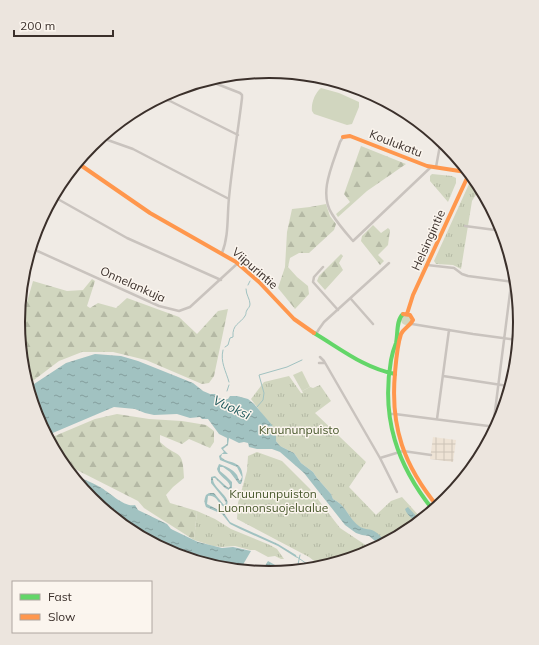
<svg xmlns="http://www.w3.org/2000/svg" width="539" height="645" font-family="Mulish,sans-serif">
	<defs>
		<pattern id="forest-firs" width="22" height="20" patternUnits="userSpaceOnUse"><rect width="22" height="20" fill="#d1d6bf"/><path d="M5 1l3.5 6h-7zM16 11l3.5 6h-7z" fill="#b4b8a4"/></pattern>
		<pattern id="park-tufts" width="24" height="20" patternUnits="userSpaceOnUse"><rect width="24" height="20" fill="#d1d6bf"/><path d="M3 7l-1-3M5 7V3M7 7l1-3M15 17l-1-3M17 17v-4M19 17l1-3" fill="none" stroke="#b4b8a4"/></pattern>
		<pattern id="plaza-grid" width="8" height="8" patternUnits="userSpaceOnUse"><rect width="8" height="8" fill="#eee3d5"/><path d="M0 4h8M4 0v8" fill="none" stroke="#cdc3b7"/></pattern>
		<pattern id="water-ripples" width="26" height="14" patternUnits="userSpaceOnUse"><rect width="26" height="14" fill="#a1c2c1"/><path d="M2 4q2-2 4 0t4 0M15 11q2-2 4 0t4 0" fill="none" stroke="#849e9d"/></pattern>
	</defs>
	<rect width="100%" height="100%" fill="#f0ebe5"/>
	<path fill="#d1d6bf" d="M324 82 354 88H352L351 92Z
		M321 88 339 93 359 102V107L352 124 347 125 314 114 312 111C311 103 315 93 321 88Z
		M401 320a5 5 0 1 1 10 0a5 5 0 1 1-10 0Z
		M302 371 310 387 302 391 293 375Z"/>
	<path fill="url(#forest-firs)" d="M361 146 406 164 367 191 338 217 336 214 350 202 344 194Z
		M326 204 330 216 336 224 334 230 309 253H299L290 258 288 267 297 277 308 286 309 294 295 309 278 288 285 267 287 232 292 209 310 207Z
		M373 225 381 233 388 228 390 230 388 245 378 255 384 261 380 265 361 241 362 236Z
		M341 254 343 256 339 263 343 270 325 290 317 281 319 276Z
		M92 279 95 281 87 306 90 308 98 303 116 308 127 298 179 317 197 334 218 311 228 309 214 376 209 383 202 384 146 360 113 352H82L59 361 30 383 18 322 19 317 25 309 33 281 67 291 83 290Z
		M117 414 149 419 182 421 206 425 214 431V442L210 448 189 439 182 444 160 435V442C178 459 183 447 184 478L173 487 166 495 170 503 197 511 194 540 144 508 138 501 69 466 50 438 95 419Z"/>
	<path fill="url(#park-tufts)" d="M432 174 452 176 456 178V183L448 202 430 181V176Z
		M469 184H474L478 191 472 201 461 269 453 265 436 264 434 261Z
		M289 376 301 393H303L302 391 310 387 313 388 320 385 331 401 315 413 366 462 349 487 376 515 391 501 402 497 421 518 386 542C381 538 376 532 370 530 366 529 362 529 358 526 348 518 347 506 333 499L331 494 317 478 313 472 301 463 294 453 280 446 276 441V433L251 399 264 382Z
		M257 452 282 461 310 489 340 528 373 550 366 555 318 564 309 557 237 519 238 503 247 471 248 456Z
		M197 511 215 519 231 529 270 545 277 549 284 559H281L275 556 268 557 255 550H250L235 546 222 547 213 546 194 540Z"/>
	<path fill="url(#plaza-grid)" d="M433 437 456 440 453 462 430 459Z"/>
	<path fill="url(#water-ripples)" d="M95 354 121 356 138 361 193 383 203 391 210 394H216V397L222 399H228L230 396H237L248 399 254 404 272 425 276 433V441L280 446 294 453 301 463 313 472 317 478 331 494 333 499C347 506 348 518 359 526 364 530 368 528 374 531 378 533 382 538 386 542L380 545 369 536 362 535 356 533 345 525 304 473 280 452 272 449H257L249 447 248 443 244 442 239 443 229 438 228 445 223 449 228 454H222L221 457C226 462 231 461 236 464 243 467 244 478 241 484H239L230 472 223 467H220V471L226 476 232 482V488L229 490 225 488 215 478H213C212 489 235 498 225 507 218 505 217 494 208 496L207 504 224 513 230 522 234 524 278 544 296 555 297 558 278 546 240 529 230 524 222 514 206 507C204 502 204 500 206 495L209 493H214L224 505 226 503 224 499 211 483V477L215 476 227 487 229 488 230 486C228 479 219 477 217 469L219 464C225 466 233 469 237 475 238 477 238 479 240 481L242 477 237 467 220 460 219 456 224 452 221 448 227 444V438L219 434 208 419H202L200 417 190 418 177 414 154 415 145 413 135 409 114 407 48 435 37 419 31 386 66 363Z
		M74 474C82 479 91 482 100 487 109 492 125 508 135 505L138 510 167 524 171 529 198 542 222 548 233 547 251 551 241 568 177 556 162 547 92 500Z
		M408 507 417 517 414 520C411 518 406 513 405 509Z
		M268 561 275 565 281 572 269 574 261 572Z"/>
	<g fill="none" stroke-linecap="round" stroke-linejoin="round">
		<path stroke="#a1c2c1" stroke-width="1" d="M248 285 250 281
			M225 347 228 345 230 338 233 337C232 324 240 324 245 316 247 312 245 314 247 310 248 308 250 307 250 304 250 299 246 295 246 289
			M223 350C220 362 226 371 229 382
			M227 391 229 385
			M257 407 263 400 264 393 259 375 287 367 302 360
			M297 557 310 566
			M297 569 300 555"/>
		<path stroke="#c9c3be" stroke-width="2.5" d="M212 82 240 93 242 95V98C238 132 232 165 229 198 227 216 229 236 222 253
			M160 99 170 101 238 135
			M170 101 173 91
			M343 137 340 142C333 164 318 193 332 214 338 224 346 233 353 241L431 167
			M102 138 133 149 229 199
			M436 167 441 140
			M56 198 127 238 221 280
			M465 226 503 231
			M33 249 159 306 179 311 190 307 238 263
			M427 265 454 268 462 274 468 276 513 282
			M323 267 314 277 313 282 338 310
			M351 299 373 324
			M412 324 473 334 518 340
			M316 334 319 329 324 322 389 263
			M320 357 324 361 380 458 397 492
			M319 363H325
			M443 376 508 386
			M389 414H395L496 427
			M437 419 449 330
			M493 427 512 277
			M380 458 403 451 431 455"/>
		<path stroke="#63d668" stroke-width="4" d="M403 314C396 320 398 334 396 343 394 348 392 354 391 360 381 418 397 465 433 510
			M314 333C341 349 364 368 395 374"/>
		<path stroke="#ff974d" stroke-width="4" d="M343 137 350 136 427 166 466 172
			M79 164 150 213 236 262 259 282 294 319 314 333
			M403 314 410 315 413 320C410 326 404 328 401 334 397 346 396 361 395 373 390 427 404 466 438 507
			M407 314 413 295 468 176"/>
	</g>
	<g text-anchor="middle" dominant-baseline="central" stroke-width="3" stroke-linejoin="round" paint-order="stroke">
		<g font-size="12" fill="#3b302b" stroke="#fbf5ee">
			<text transform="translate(396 143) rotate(21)">Koulukatu</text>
			<text transform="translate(428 240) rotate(-66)">Helsingintie</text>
			<text transform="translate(255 268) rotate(41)">Viipurintie</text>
			<text transform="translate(133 284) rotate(24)">Onnelankuja</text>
		</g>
		<g font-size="12" fill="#4a5a2e" stroke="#fbf5ee">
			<text x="299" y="429">Kruununpuisto</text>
			<text x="273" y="493">Kruununpuiston<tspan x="273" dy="14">Luonnonsuojelualue</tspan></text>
		</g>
		<g font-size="13" font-style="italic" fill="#1f5a5e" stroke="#fbf5ee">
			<text transform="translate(232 407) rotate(25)">Vuoksi</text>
		</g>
	</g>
	<path d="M0 0H539V645H0ZM25 322a244 244 0 1 1 488 0a244 244 0 1 1-488 0Z" fill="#ece5de" fill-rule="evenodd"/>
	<path fill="none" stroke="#3b302b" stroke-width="2" d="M25 322a244 244 0 1 1 488 0a244 244 0 1 1-488 0Z"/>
	<rect x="12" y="581" width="140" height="52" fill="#fbf5ee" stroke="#aea6a0"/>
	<rect x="20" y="594" width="20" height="6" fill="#63d668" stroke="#aea6a0"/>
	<text x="48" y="601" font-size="12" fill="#3b302b">Fast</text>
	<rect x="20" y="614" width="20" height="6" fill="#ff974d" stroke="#aea6a0"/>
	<text x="48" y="621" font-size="12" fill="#3b302b">Slow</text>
	<path d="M14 30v6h99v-6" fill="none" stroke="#3b302b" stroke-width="2"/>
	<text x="20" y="30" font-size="12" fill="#3b302b" stroke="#fbf5ee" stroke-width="3" paint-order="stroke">200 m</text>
</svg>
